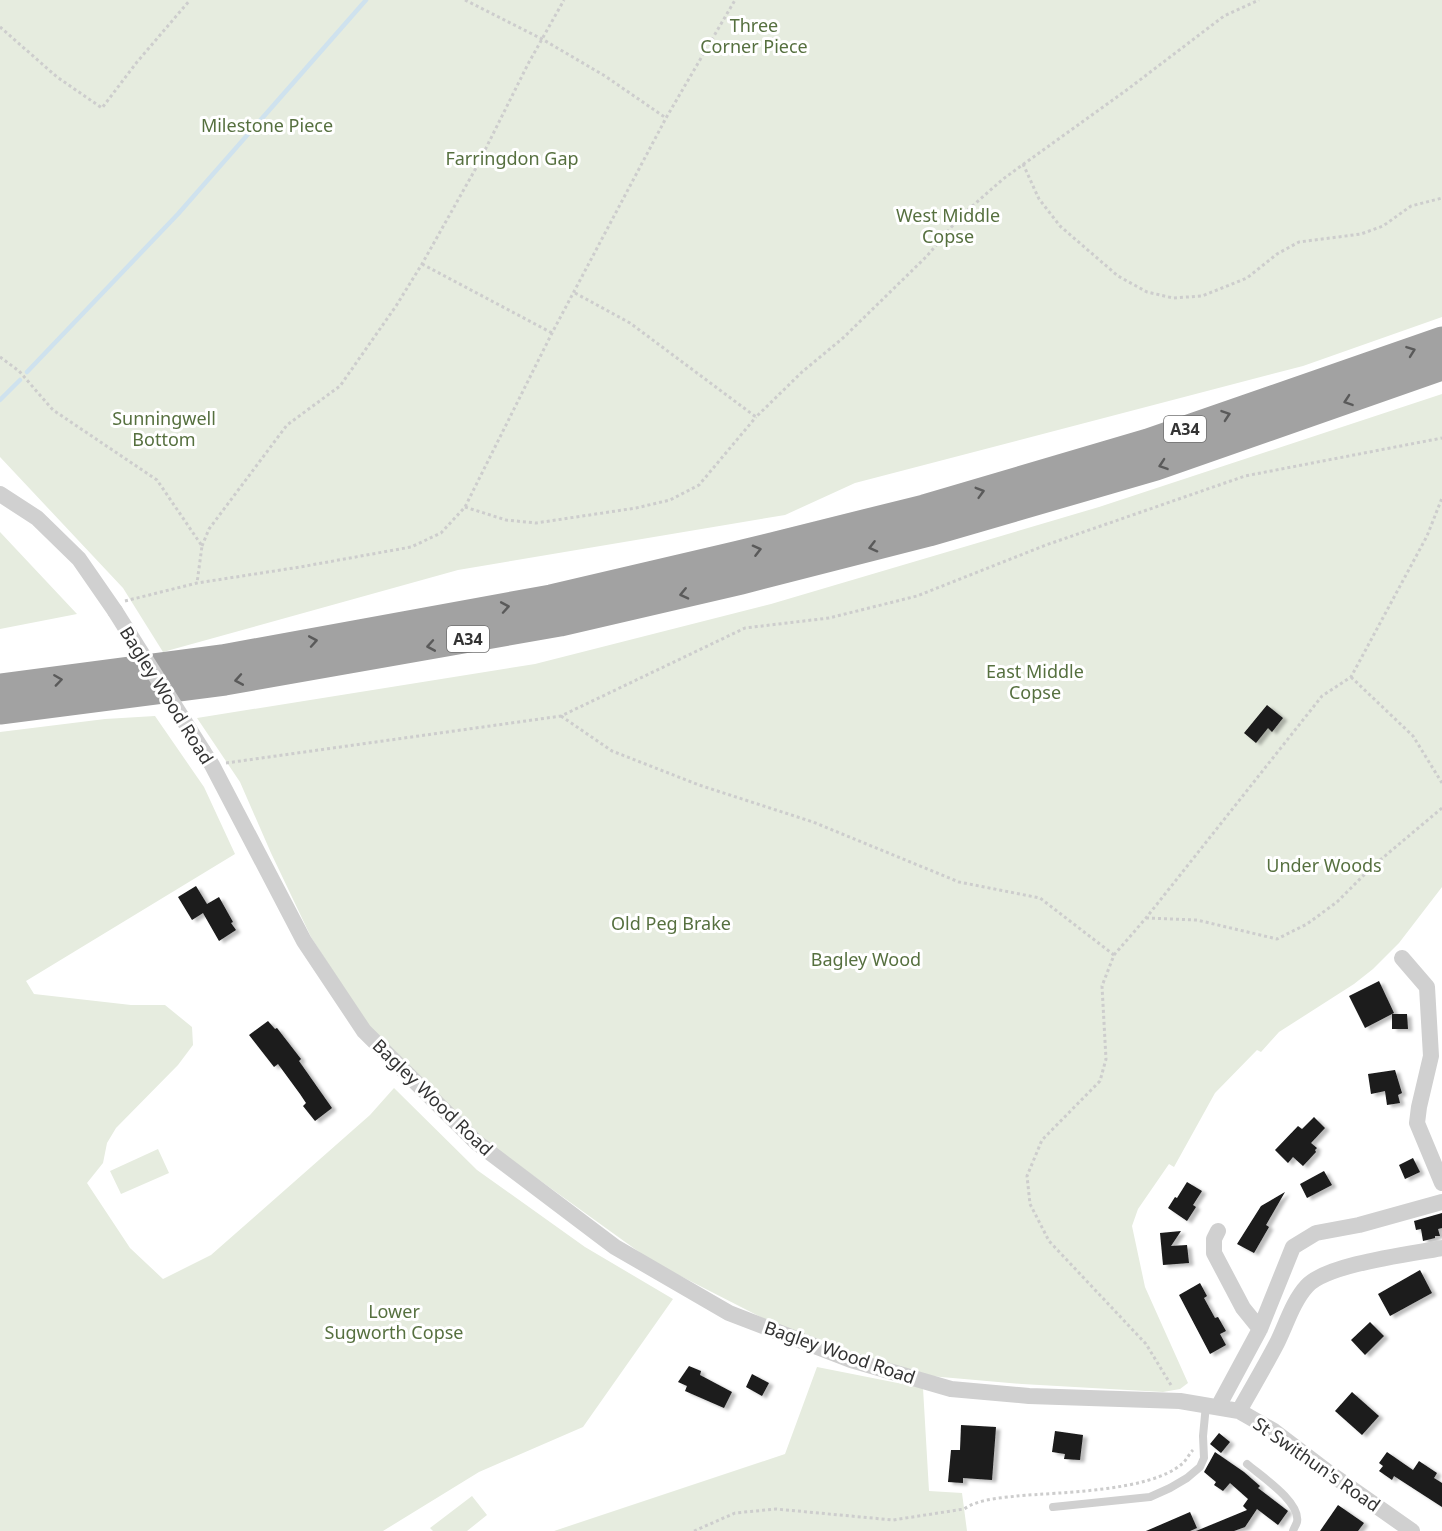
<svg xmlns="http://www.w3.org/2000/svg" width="1442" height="1531" font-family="'Noto Sans',sans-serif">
	<defs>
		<filter id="shadow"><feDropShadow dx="4.5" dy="2.5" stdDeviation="1.5" flood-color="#0004"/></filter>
	</defs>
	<rect width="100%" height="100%" fill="#fff"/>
	<path fill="#e6ecdf" d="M0 0H1442V317L1303 366 855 483 785 515 458 570 163 652 123 588 0 457Z
		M1442 394V887L1399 943 1373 969 1354 984 1279 1032 1261 1052 1257 1050 1215 1093 1174 1167 1169 1164 1138 1209 1132 1226 1145 1287 1188 1383 1180 1389 1163 1392 1022 1384 930 1376 794 1334 653 1262 481 1138 368 1026 311 937 271 853 240 782 197 718 535 664 771 604 1099 507Z
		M0 532 77 614 0 629Z
		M155 716 204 787 235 854 26 981 34 994 131 1005H165L192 1027 193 1045 178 1065 116 1128 107 1143 103 1163 87 1183 130 1248 163 1279 211 1255 370 1115 394 1088 477 1170 585 1247 673 1299 583 1427 479 1472 383 1531H0V732L105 719Z
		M158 1149 169 1173 121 1194 110 1171Z
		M817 1367 923 1388 929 1491 962 1493 967 1531H554L785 1454Z
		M472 1496 487 1515 467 1531H433L430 1528Z"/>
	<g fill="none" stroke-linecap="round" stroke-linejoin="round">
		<path stroke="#cfe2ee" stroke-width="4.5" d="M27 372 178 214 366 0
			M0 400 20 380"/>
	</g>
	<path fill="#1a1a1a" filter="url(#shadow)" d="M1267 705 1283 718 1272 732 1268 728 1256 743 1244 733Z
		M196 886 207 904 219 897 233 922 231 923 236 930 219 941 203 913 192 920 178 897Z
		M1379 981 1394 1013 1392 1014H1407L1408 1029H1392V1014L1365 1028 1349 996Z
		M268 1021 275 1029 277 1028 301 1059 299 1061 332 1108 315 1121 303 1106 306 1103 300 1094 278 1064 274 1067 249 1035Z
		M1395 1070 1402 1093 1398 1095 1400 1103 1387 1105 1385 1091 1371 1094 1368 1074Z
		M1314 1117 1325 1128 1311 1143 1317 1148 1315 1150 1316 1152 1303 1166 1293 1157 1288 1163 1275 1150 1298 1126 1302 1129Z
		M1413 1158 1420 1172 1405 1179 1399 1165Z
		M1324 1171 1332 1185 1307 1198 1300 1184Z
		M1187 1182 1202 1191 1193 1205 1196 1207 1187 1221 1168 1208 1175 1197 1177 1198Z
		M1285 1192 1266 1225 1269 1227 1254 1253 1237 1244 1261 1206Z
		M1442 1213V1228L1438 1229 1440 1236H1435V1238L1423 1241 1421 1229 1416 1230 1414 1221Z
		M1181 1231 1171 1246 1187 1245 1189 1263 1163 1265 1160 1233Z
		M1420 1270 1432 1293 1390 1316 1378 1294Z
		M1200 1283 1207 1296 1204 1298 1215 1318 1218 1317 1226 1331 1220 1334 1226 1345 1210 1354 1179 1295Z
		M1370 1322 1384 1336 1365 1355 1351 1340Z
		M689 1366 701 1371 700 1375 732 1392 724 1408 685 1391 687 1386 678 1382Z
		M752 1374 769 1383 762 1396 746 1387Z
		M1352 1392 1379 1416 1362 1435 1335 1411Z
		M961 1425 996 1427 992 1480 963 1478V1483L948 1482 951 1450H960Z
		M1055 1431 1083 1435 1080 1460 1064 1459 1065 1454 1052 1452Z
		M1219 1433 1230 1442 1221 1453 1210 1444Z
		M1215 1452 1244 1472 1260 1486 1258 1488 1288 1511 1278 1525 1257 1509 1245 1527 1234 1531H1196L1247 1510 1243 1506 1248 1499 1230 1483 1223 1491 1214 1485 1216 1482 1204 1472Z
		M1387 1452 1413 1470 1419 1461 1437 1473 1434 1478 1442 1483V1507L1394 1476 1392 1480 1379 1471 1383 1466 1379 1463Z
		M1338 1505 1364 1523 1358 1531H1320Z
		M1190 1512 1197 1528 1190 1531H1146Z"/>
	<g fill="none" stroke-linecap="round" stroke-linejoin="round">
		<path stroke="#cdcdcd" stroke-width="3" stroke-dasharray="3 3" stroke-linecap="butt" d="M465 0 542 39 605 76 666 118
			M0 27 57 77 102 108 137 62 190 0
			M1023 164 1039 199 1060 226 1118 276 1147 292 1173 298 1202 296 1247 278 1277 254 1299 242 1361 234 1383 226 1411 206 1442 198
			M422 264 552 333
			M575 293 630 323 756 417 802 372 843 338 927 256 960 217 1003 179 1128 89 1224 16 1259 0
			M0 357 19 371 53 410 157 480 202 546 197 583
			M465 507 506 520 536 523 636 508 670 500 699 485 756 417
			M202 546 209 529 287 425 340 386 396 306 422 264 476 168 528 64 564 0
			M125 601 197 583 300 567 411 547 441 533 465 507 552 333 666 118 735 0
			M1351 677 1413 736 1442 783
			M561 716 612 751 699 785 813 822 959 882 1040 898 1114 955
			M226 763 561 716 745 628 829 618 917 596 1046 545 1245 476 1442 438
			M1146 918 1197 920 1277 939 1307 924 1337 902 1373 866 1442 808
			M1171 1385 1146 1344 1049 1241 1030 1204 1027 1176 1042 1140 1100 1081 1106 1059 1102 986 1114 955 1146 918 1322 696 1351 677 1427 536 1442 498
			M694 1531 735 1513 776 1509 893 1520 964 1509C979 1499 1000 1498 1017 1496 1060 1492 1149 1492 1182 1464 1186 1461 1189 1454 1193 1450"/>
		<path stroke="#d0d0d0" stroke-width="8" d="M1247 1464C1261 1476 1301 1502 1297 1522 1296 1525 1294 1528 1293 1531
			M1053 1507 1150 1497 1170 1488 1187 1478 1200 1467 1204 1458 1203 1436 1206 1405"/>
		<path stroke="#d0d0d0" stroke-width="16" d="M0 494 37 518 79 559 115 611
			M203 751 212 765 304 941 364 1031 476 1142 615 1247 729 1313 851 1360 951 1389 1029 1396 1180 1401 1239 1411 1274 1431 1328 1472 1412 1531
			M1402 958 1427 987 1431 1056 1419 1107 1417 1123 1442 1183
			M1218 1231 1214 1239V1253L1243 1308 1260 1329
			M1218 1407 1260 1329 1293 1247 1316 1233 1359 1225 1442 1202
			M1239 1411C1252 1388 1265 1366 1277 1343 1286 1325 1293 1301 1307 1286 1327 1264 1411 1254 1442 1248"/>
		<path stroke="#a2a2a2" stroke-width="27" d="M0 687 222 658 551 598 735 555 924 508 1148 442 1442 340
			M0 711 225 682 560 623 741 581 929 533 1156 467 1442 367"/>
		<path stroke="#d0d0d0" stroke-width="16" d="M115 611 203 751"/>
	</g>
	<defs><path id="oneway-chevron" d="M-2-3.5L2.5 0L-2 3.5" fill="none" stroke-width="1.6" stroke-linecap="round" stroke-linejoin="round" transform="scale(1.5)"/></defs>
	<g stroke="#5a5a5a">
		<use href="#oneway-chevron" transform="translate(1411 351) rotate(-20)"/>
		<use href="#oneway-chevron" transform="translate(1348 401) rotate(161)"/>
		<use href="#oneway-chevron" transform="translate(1226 415) rotate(-19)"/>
		<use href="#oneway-chevron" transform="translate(1163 465) rotate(161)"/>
		<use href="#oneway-chevron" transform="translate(980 492) rotate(-16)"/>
		<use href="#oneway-chevron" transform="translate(873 547) rotate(166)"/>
		<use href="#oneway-chevron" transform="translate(757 550) rotate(-14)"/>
		<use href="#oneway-chevron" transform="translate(684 594) rotate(167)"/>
		<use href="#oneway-chevron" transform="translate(505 607) rotate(-10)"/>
		<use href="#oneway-chevron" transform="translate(313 641) rotate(-10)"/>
		<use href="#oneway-chevron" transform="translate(431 646) rotate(170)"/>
		<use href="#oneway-chevron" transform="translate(58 680) rotate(-8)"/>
		<use href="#oneway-chevron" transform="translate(239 680) rotate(170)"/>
	</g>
	<g text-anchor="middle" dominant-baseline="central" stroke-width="6" stroke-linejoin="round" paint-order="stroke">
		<g fill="#fff" stroke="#707070" stroke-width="1.5">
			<rect x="1164" y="416" width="42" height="26" rx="4.5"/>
			<rect x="447" y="626" width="42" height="26" rx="4.5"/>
		</g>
		<g font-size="16" font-weight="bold" fill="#333">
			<text x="1185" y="429">A34</text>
			<text x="468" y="639">A34</text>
		</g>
		<g font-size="18" fill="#56703f" stroke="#fff">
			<text x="754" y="25">Three<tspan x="754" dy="21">Corner Piece</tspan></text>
			<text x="267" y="125">Milestone Piece</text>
			<text x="512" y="158">Farringdon Gap</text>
			<text x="948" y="215">West Middle<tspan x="948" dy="21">Copse</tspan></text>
			<text x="164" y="418">Sunningwell<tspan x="164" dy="21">Bottom</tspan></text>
			<text x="1035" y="671">East Middle<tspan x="1035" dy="21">Copse</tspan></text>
			<text x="1324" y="865">Under Woods</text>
			<text x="671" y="923">Old Peg Brake</text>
			<text x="866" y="959">Bagley Wood</text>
			<text x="394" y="1311">Lower<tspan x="394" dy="21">Sugworth Copse</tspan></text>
		</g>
		<g font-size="18" fill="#333" stroke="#fff">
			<text transform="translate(167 695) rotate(58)">Bagley Wood Road</text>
			<text transform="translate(433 1097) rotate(44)">Bagley Wood Road</text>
			<text transform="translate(840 1352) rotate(19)">Bagley Wood Road</text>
			<text transform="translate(1317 1464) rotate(35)">St Swithun's Road</text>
		</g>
	</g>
</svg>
